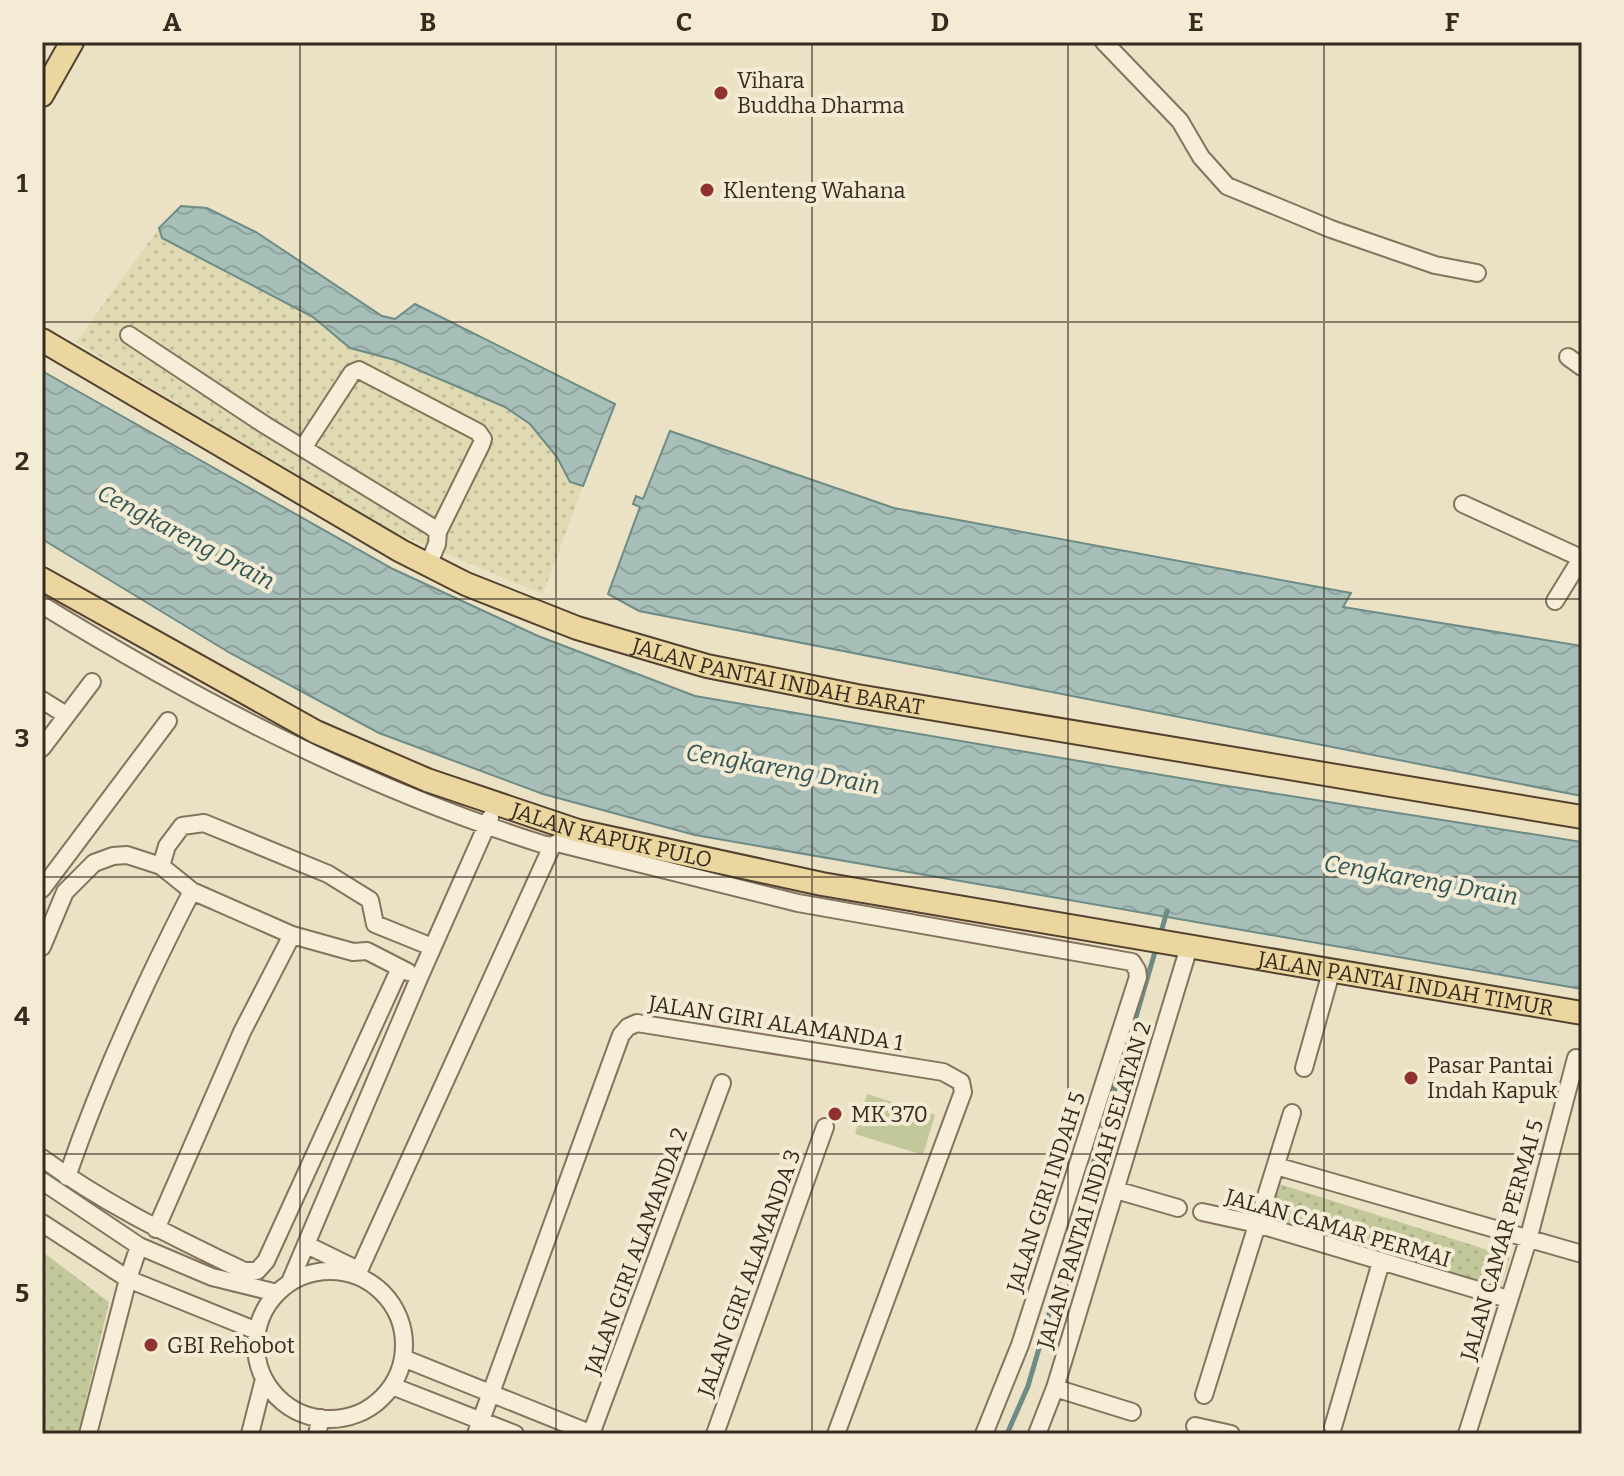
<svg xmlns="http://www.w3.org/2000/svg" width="1624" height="1476" font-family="Bitter,serif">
	<defs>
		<pattern id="farmland-dots" width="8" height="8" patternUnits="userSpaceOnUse" patternTransform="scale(2)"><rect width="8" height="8" fill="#e0dab3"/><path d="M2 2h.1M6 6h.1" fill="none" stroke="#c1bb9a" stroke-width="1.8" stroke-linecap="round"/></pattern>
		<pattern id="grass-dots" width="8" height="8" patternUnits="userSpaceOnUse" patternTransform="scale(2)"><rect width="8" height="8" fill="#c2c89a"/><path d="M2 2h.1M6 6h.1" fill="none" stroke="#a7ac84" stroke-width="1.8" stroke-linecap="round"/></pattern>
		<pattern id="water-waves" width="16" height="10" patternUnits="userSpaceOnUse" patternTransform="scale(2)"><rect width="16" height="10" fill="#a7bfb8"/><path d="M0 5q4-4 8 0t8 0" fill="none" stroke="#90a49e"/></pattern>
	</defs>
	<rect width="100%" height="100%" fill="#ebe1c5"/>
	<path fill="url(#farmland-dots)" d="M159 228 162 238 313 317 350 348 395 360 505 407 530 424 557 457 570 482 583 486 543 594 377 525 76 342Z"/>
	<path fill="url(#grass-dots)" d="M1276 1183 1510 1257 1496 1304 1261 1229Z
		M44 1253 109 1302 78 1434H42V1256Z"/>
	<path fill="#c2c89a" d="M867 1094 935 1115 923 1155 855 1134Z"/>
	<path fill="url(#water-waves)" stroke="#6e8c86" stroke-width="2" d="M181 206 207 208 256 232 382 316 395 319 415 304 615 404 583 486 570 482 557 457 530 424 505 407 395 360 350 348 313 317 162 238 159 228Z
		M42 371 393 569 538 636 695 696 1221 785 1582 842V989L695 835 543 794 379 733 230 653 42 539Z
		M670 431 894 508 1351 593 1343 607 1582 646V796L639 611 608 594 640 507 633 504 636 496 643 499Z"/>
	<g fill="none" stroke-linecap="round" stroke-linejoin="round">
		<path stroke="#6e8c86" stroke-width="5" d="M1160 936 1167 911
			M1007 1434 1028 1386 1157 945"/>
		<g stroke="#85735d" stroke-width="20">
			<path id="minor" d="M1104 42 1180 121 1201 157 1227 186 1331 229 1435 265 1477 273
				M129 335 265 425 432 527 438 532 437 544 428 565
				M1568 357 1582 367
				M303 448 352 373 359 370 478 432 483 439 481 445 438 532
				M1463 504 1581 558
				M1555 601 1582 557
				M42 605C200 702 364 788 542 844L552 846 566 838
				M42 700 66 715
				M42 748 92 682
				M557 843 798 903 1132 962 1137 970 1138 977 1020 1345 984 1434
				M161 866 167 846 182 826 204 823 328 874 370 900 375 924 432 947
				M42 889 168 721
				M42 947 65 892 94 863 113 856 127 855 161 866 192 891 292 935 353 952 367 951 408 972
				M1304 1068 1332 969
				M42 1158C104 1204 174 1237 244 1271H257L266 1261 400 968
				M1276 1166 1582 1254
				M67 1177C101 1078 144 984 192 891
				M42 1181 139 1246 212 1277 277 1293
				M1116 1190 1178 1208
				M1202 1212 1257 1224 1508 1299
				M42 1223 128 1279 257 1331
				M156 1229 242 1032 292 935
				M307 1245 356 1269
				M256 1345a74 74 0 1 1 148 0a74 74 0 1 1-148 0Z
				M357 1275 552 846
				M290 1282 419 978 490 818
				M403 1358 592 1434
				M392 1386 515 1434
				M1055 1388 1132 1412
				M1204 1395 1292 1113
				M1195 1426 1231 1434
				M1333 1427 1381 1262
				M88 1434 128 1279 139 1246
				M250 1434 264 1379
				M317 1434 321 1418
				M476 1434 621 1035 628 1027 637 1023 943 1072 961 1082 963 1092 836 1434
				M591 1434 722 1083
				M715 1434 825 1127
				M1037 1434 1055 1388 1189 947
				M1467 1434 1528 1240 1576 1058"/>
		</g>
		<g stroke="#534230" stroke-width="26">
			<g id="major">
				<path d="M42 95 72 42"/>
				<path id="s1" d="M42 340 401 551 466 584 577 628 707 666 857 696 1582 817"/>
				<path id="s2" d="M42 579 316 732 427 780 578 831 822 884 1582 1013"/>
			</g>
		</g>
		<use href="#minor" stroke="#f6eed8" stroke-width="16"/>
		<use href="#major" stroke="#ebd6a0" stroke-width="22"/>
	</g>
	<path fill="none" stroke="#362b1f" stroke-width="2" stroke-opacity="0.55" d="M300 42V1434M556 42V1434M812 42V1434M1068 42V1434M1324 42V1434M42 322H1582M42 599H1582M42 877H1582M42 1154H1582"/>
	<g fill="#8f3331" stroke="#f3ebd4" stroke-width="3">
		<circle cx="721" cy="93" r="8"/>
		<circle cx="707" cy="190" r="8"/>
		<circle cx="1411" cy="1078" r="8"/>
		<circle cx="835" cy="1114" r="8"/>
		<circle cx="151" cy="1345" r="8"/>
	</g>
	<g text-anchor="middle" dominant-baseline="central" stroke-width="8" stroke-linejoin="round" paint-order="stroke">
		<g font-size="22" fill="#362b1f" stroke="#f3ebd4" text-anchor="start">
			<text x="737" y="80">Vihara<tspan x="737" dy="25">Buddha Dharma</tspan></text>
			<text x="723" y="190">Klenteng Wahana</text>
			<text x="1427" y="1065">Pasar Pantai<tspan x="1427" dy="25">Indah Kapuk</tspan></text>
			<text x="851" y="1114">MK 370</text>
			<text x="167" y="1345">GBI Rehobot</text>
		</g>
		<g font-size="22" fill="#362b1f" stroke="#f3ebd4">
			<text stroke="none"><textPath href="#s1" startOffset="816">JALAN PANTAI INDAH BARAT</textPath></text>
			<text stroke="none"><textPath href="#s2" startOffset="628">JALAN KAPUK PULO</textPath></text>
			<text stroke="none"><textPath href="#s2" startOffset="1436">JALAN PANTAI INDAH TIMUR</textPath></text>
			<text transform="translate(776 1023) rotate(9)">JALAN GIRI ALAMANDA 1</text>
			<text transform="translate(1094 1185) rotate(-73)">JALAN PANTAI INDAH SELATAN 2</text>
			<text transform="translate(1046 1192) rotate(-72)">JALAN GIRI INDAH 5</text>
			<text transform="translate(1338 1228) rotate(16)">JALAN CAMAR PERMAI</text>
			<text transform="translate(1502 1240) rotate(-74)">JALAN CAMAR PERMAI 5</text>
			<text transform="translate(636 1251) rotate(-70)">JALAN GIRI ALAMANDA 2</text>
			<text transform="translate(749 1273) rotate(-70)">JALAN GIRI ALAMANDA 3</text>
		</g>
		<g font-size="24" font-style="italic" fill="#305553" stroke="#f3ebd4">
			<text transform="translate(186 537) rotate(28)">Cengkareng Drain</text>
			<text transform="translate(783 769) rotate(10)">Cengkareng Drain</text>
			<text transform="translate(1421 880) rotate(10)">Cengkareng Drain</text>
		</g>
	</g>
	<rect width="1624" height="1476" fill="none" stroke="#f3ebd4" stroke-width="88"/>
	<rect x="44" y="44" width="1536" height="1388" fill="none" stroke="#362b1f" stroke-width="3"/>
	<g font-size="26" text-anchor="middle" font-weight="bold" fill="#362b1f">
		<text x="172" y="31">A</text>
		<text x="428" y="31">B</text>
		<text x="684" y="31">C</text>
		<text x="940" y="31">D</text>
		<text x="1196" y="31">E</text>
		<text x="1452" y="31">F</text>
		<text x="22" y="192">1</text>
		<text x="22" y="470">2</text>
		<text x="22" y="747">3</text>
		<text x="22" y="1025">4</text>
		<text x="22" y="1302">5</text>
	</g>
</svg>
